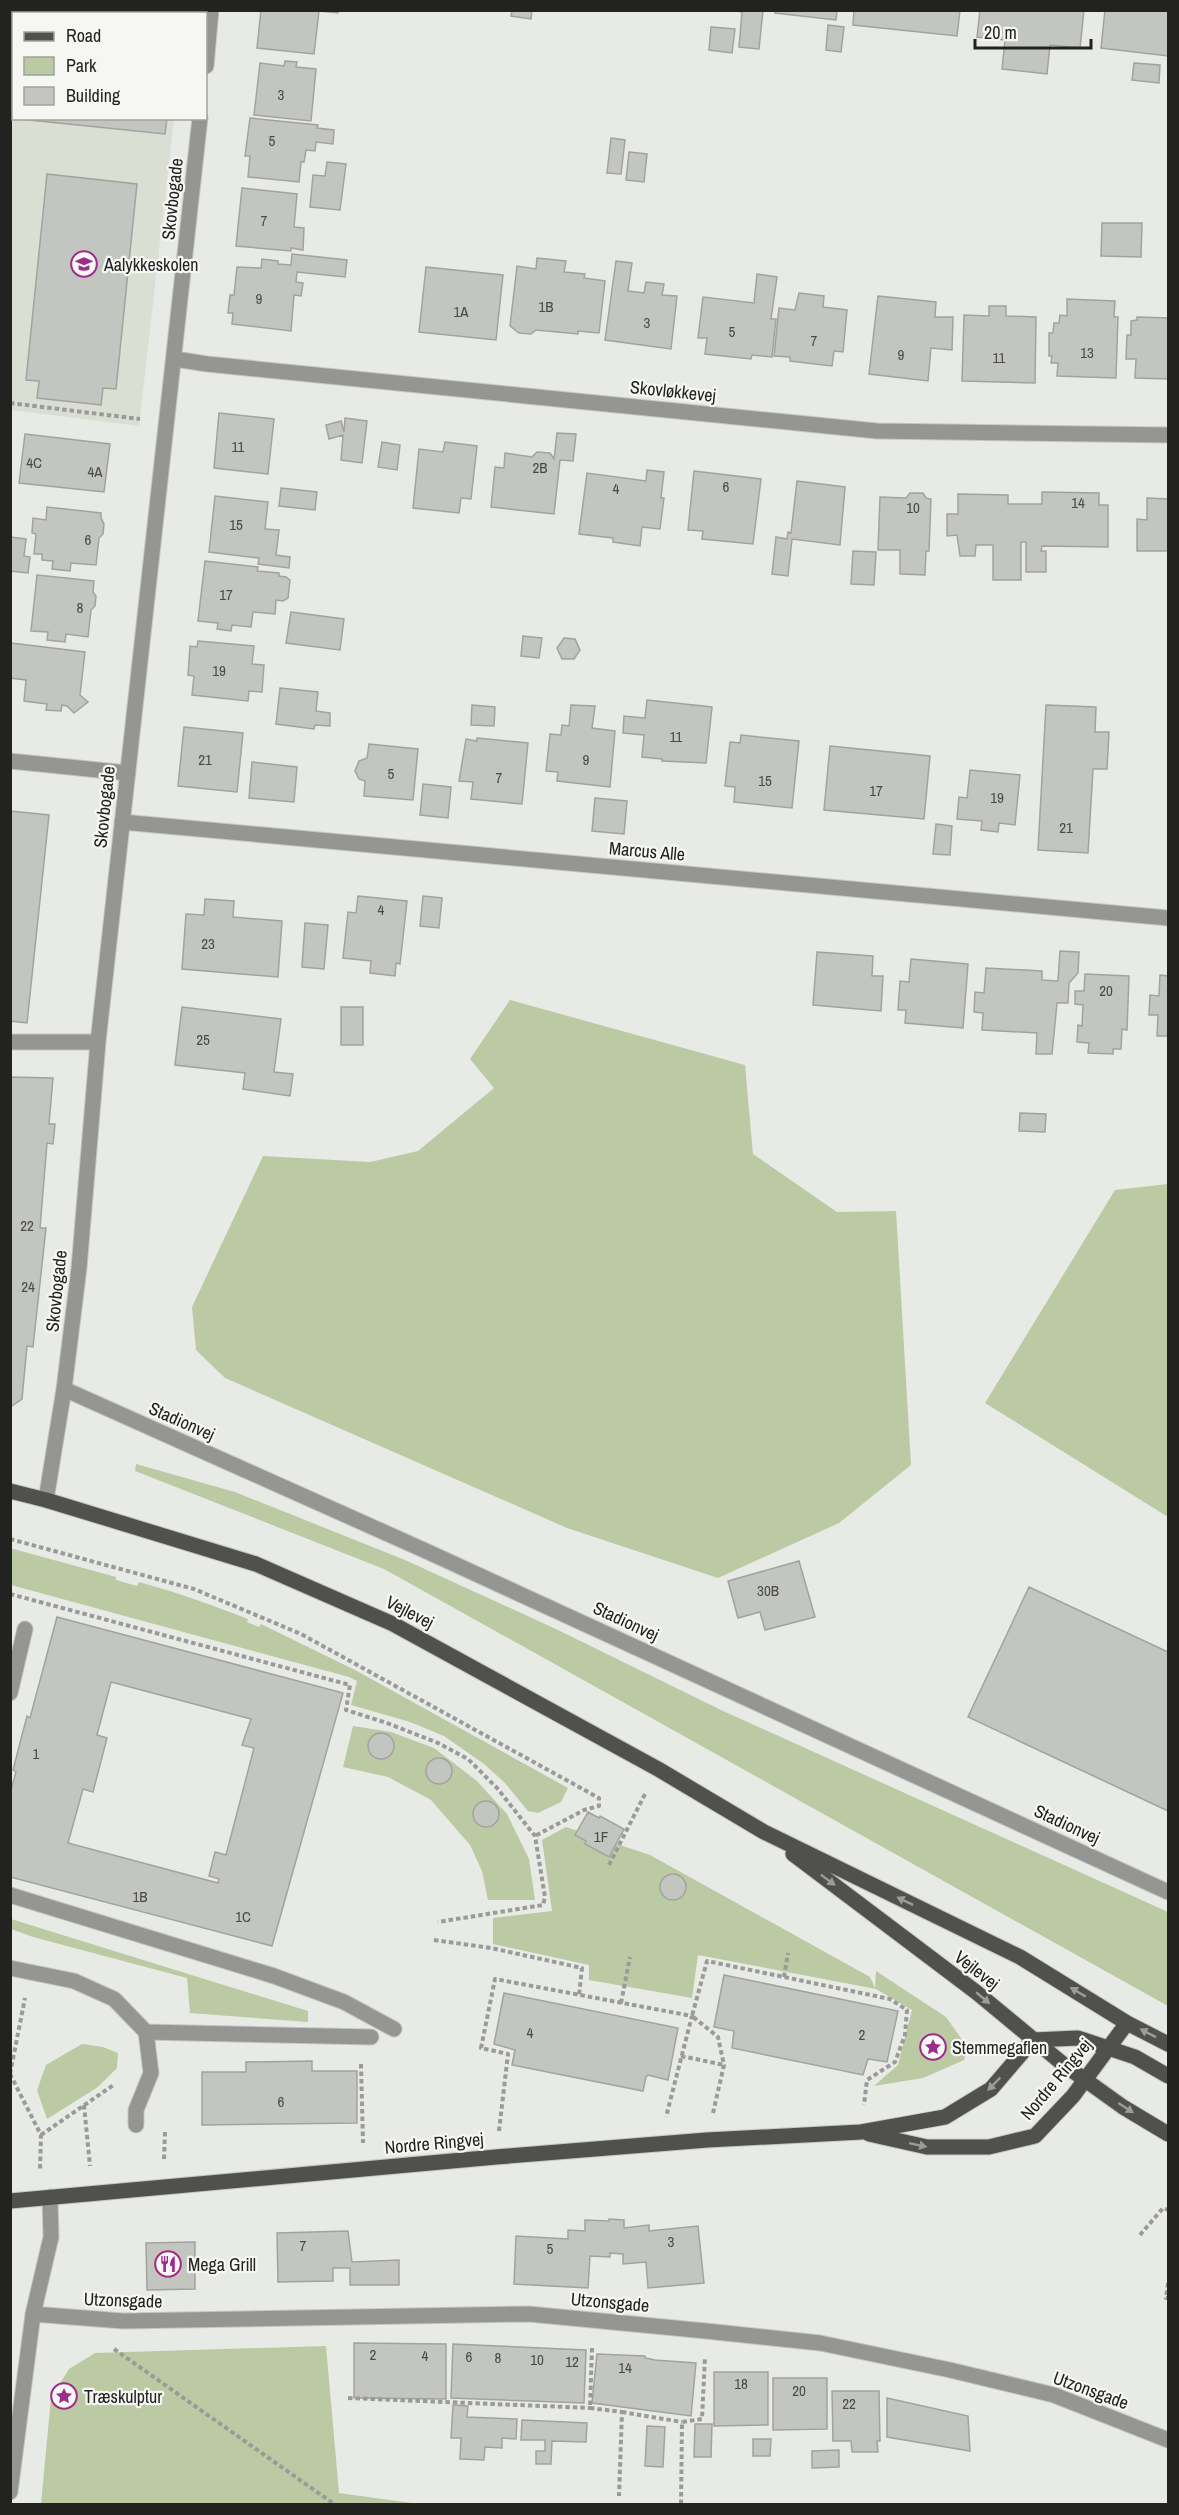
<svg xmlns="http://www.w3.org/2000/svg" width="1179" height="2515" font-family="'Archivo Narrow',sans-serif">
	<rect width="100%" height="100%" fill="#e8eae6"/>
	<path fill="#daded3" d="M11 11H186V14H14V118L174 119 139 426 11 410Z"/>
	<path fill="#bbcaa3" d="M510 1000 745 1065 753 1154 837 1212 896 1211 911 1465 839 1523 718 1578 567 1528 225 1378 196 1350 192 1307 263 1156 370 1162 418 1151 494 1088 470 1059Z
		M1168 1184V1517L985 1403 1115 1190Z
		M136 1464 235 1492 405 1560 558 1630 721 1710 1168 1912V2006L384 1569 135 1471Z
		M10 1548 116 1577V1580L137 1586 139 1582C176 1592 212 1605 248 1619L247 1622 259 1627 261 1624 355 1670 568 1788 561 1802 538 1813 528 1811 505 1783 484 1764 444 1736 410 1722 351 1705 357 1681 349 1677 11 1585Z
		M353 1726 391 1732 434 1748 477 1781 507 1814 529 1859 535 1900H488L482 1871 470 1845 431 1800 388 1777 343 1767Z
		M566 1827 650 1855 870 1977 875 1988 876 1971 946 2017 968 2048 964 2060 923 2078 874 2086 898 2065 912 2010 876 1989 698 1955 692 1998 589 1980V1965L493 1944V1918L552 1911 542 1840Z
		M11 1919 308 2011V2022L190 2013 187 1978 33 1937 11 1929Z
		M82 2044 103 2047 118 2053 117 2068 98 2087 47 2119 37 2090 46 2065Z
		M326 2346 339 2493 419 2504H41L51 2398 69 2369 95 2353Z"/>
	<path fill="#c3c5c1" stroke="#a2a39f" stroke-width="1.5" fill-rule="evenodd" d="M261 10H338V13L319 11 314 54 257 48Z
		M512 10H532L531 19 511 16Z
		M730 10H763L759 49 739 47 742 12Z
		M776 10H837L836 20 775 13Z
		M854 10H960L957 36 853 25Z
		M980 10H1084L1080 48 1050 45 1047 74 1002 69 1005 40 977 37Z
		M1105 10H1168V56L1101 48Z
		M828 25 844 27 841 52 826 50Z
		M711 27 735 29 732 53 709 50Z
		M14 49V118H167L165 134 10 118V68Z
		M285 61 297 62 296 67 316 69 311 121 254 115 260 63 284 66Z
		M1134 63 1160 65 1159 83 1132 80Z
		M250 118 318 125 317 128 334 130 333 144 316 142 315 151 306 150 304 162H301L299 182 248 177 250 156H245Z
		M611 138 625 140 621 174 607 173Z
		M629 152 647 154 644 182 626 180Z
		M327 162 346 164 340 210 310 207 313 175 325 176Z
		M47 174 137 184 116 389 103 388 101 405 37 398 39 381 26 380Z
		M242 188 297 194 294 227 304 228 303 250 291 248V251L236 246Z
		M1102 223H1142L1141 257 1101 256Z
		M292 254 347 260 345 277 297 272 296 282 303 283 301 296 294 295 291 331 232 324 233 313H228L230 295H234L237 267 261 268 262 259 278 261V264L291 265Z
		M537 258 566 261 564 272 585 274 584 278 605 281 599 333 578 331V334L536 330 531 334 519 333 510 326 517 266 536 269Z
		M616 261 632 263 628 291 644 293 646 282 664 284 662 295 677 296 671 349 605 340Z
		M426 267 503 275 496 340 419 332Z
		M757 274 777 277 771 319H776L772 357 752 355 751 359 705 354 707 338H698L703 297 754 303Z
		M799 293 824 296 823 307 847 310 843 352 834 351 832 366 790 361V357L774 356 779 308 795 310Z
		M878 296 936 302 935 317H953L952 350 931 348 928 381 869 374Z
		M1067 299 1115 301 1114 317H1118L1116 378 1057 376 1058 363H1051L1052 356H1049V333H1053L1054 323H1059L1060 315 1067 316Z
		M989 306H1006V316L1036 317 1035 383 962 381 964 315 989 316Z
		M1137 317 1168 318V379L1135 378 1136 359H1126L1127 335H1131V321L1137 320Z
		M219 413 274 419 268 474 214 468Z
		M345 418 367 421 362 463 341 460 343 435 329 439 326 425 341 421 344 432Z
		M557 433 576 434 573 461 560 460 554 514 491 507 495 467 504 468 505 453 532 457 537 452 550 453 554 459Z
		M25 434 110 444 104 492 19 483Z
		M382 442 400 445 397 470 378 467Z
		M445 442 477 446 471 499 461 498 459 513 413 508 419 449 443 452Z
		M647 470 664 472 661 498H664L660 529 642 527 640 546 613 542V538L579 534 587 473 646 481Z
		M694 471 761 479 753 544 702 539 703 531 688 530Z
		M797 481 845 487 840 545 792 539 788 576 772 574 776 537 787 539 788 532 791 533Z
		M281 488 317 492 315 510 279 506Z
		M1042 492 1099 493V505H1108V547L1042 546 1041 551H1046V572H1026V542H1021V580H993V545H976L975 556H960L957 535 947 536V514H958V494L1008 495V504H1042Z
		M910 493H923L926 498 931 499 929 551H926L925 575 900 574V550H878L880 497 906 498Z
		M215 496 268 502 265 529 279 530 276 555 290 557 289 568 258 564 259 558 209 552Z
		M1147 498 1168 499V551H1137V519L1147 520Z
		M47 507 101 513V518L104 524 103 534 99 538 96 565 71 563 70 571 52 569 53 561 42 560V554H34L36 534 32 533 33 518 46 520Z
		M10 537 26 539 24 556 30 557 28 573 10 571Z
		M853 551 876 552 874 585 851 584Z
		M205 561 258 567 257 571 279 573V576L286 577 290 580 288 598 283 601 276 600 275 614 253 612 251 627 232 625 231 631 217 629 218 623 198 621Z
		M37 575 94 581 93 592 96 596 95 606 91 610 88 637 66 634 65 642 47 640 48 632 31 631Z
		M291 612 344 619 340 650 286 643Z
		M523 636 542 638 539 658 521 656Z
		M564 638 575 639 580 650 574 659H562L557 648Z
		M198 641 254 646 252 664 264 665 262 692 249 691 248 701 192 695 194 676 188 675 190 646 197 647Z
		M11 643 85 652 80 695 88 702 74 713 67 706 62 705 61 711 46 710 47 704 24 701 26 680 10 678Z
		M280 688 318 692 316 711 330 713V726L315 725 314 729 276 724Z
		M647 700 712 707 706 763 662 761V759L642 757 644 735 623 733 624 716 645 718Z
		M472 705 495 707 494 726 471 725Z
		M571 705 595 706 592 728 615 731 610 787 557 781 558 772 546 771 550 734 561 735 562 725 569 726Z
		M1046 705 1096 707 1095 732H1109L1107 769H1093L1088 853 1038 850Z
		M184 727 243 733 237 792 178 786Z
		M741 735 799 741 792 808 734 802 735 787 725 786 730 742 740 743Z
		M477 738 528 743 522 804 471 799 473 782 459 781 466 739 477 741Z
		M369 744 418 749 413 800 364 796 365 781 359 779 355 771 359 761 367 758Z
		M830 746 930 756 924 819 824 810Z
		M252 762 297 767 294 802 249 798Z
		M970 770 1020 775 1015 825 999 823 998 832 981 830 982 821 957 819 959 797 967 798Z
		M423 784 451 787 448 818 420 815Z
		M595 798 627 801 624 834 592 831Z
		M10 811 49 815 27 1023 10 1021Z
		M936 824 952 826 950 855 933 854Z
		M358 896 407 901 400 964 396 963 395 976 370 973 371 961 343 958 348 912 356 913Z
		M423 896 442 898 439 928 420 926Z
		M205 899 234 901 233 917 282 921 278 977 182 969 186 914 204 915Z
		M305 923 328 925 324 969 302 967Z
		M1060 951 1079 952 1078 973 1069 983 1068 1003H1057L1052 1054H1036L1037 1033 982 1030 983 1013 974 1012 975 992 984 993 986 968 1042 971V980L1058 981Z
		M817 952 873 956 872 976H883L881 1011 813 1005Z
		M911 959 968 964 963 1028 905 1023 906 1010H898L900 981 909 982Z
		M1085 974 1129 976 1127 1030 1122 1029 1121 1049H1113V1054L1088 1053 1089 1043 1077 1042 1078 1025 1082 1026 1083 1005 1075 1004V991H1084Z
		M1160 975 1168 976V1036H1157L1158 1015H1149L1150 995 1159 996Z
		M182 1007 281 1019 274 1072 293 1074 290 1096 243 1089 245 1073 175 1065Z
		M341 1007H363V1045H341Z
		M10 1077 53 1078 49 1124H55L53 1144 47 1143 40 1228H46L33 1347 27 1346 22 1399 10 1407Z
		M1020 1113 1046 1114 1045 1132 1019 1131Z
		M799 1561 815 1617 765 1630 760 1612 738 1618 728 1581Z
		M1029 1587 1168 1652V1811L968 1717Z
		M57 1617 343 1693 272 1946 10 1877V1793L16 1772 13 1770 27 1716 30 1718ZM111 1682 251 1719 242 1745 254 1748 226 1855 215 1852 209 1876 219 1879 218 1883 68 1843 83 1789 93 1792 107 1738 97 1735Z
		M368 1746a13 13 0 1 1 26 0a13 13 0 1 1-26 0Z
		M426 1771a13 13 0 1 1 26 0a13 13 0 1 1-26 0Z
		M473 1814a13 13 0 1 1 26 0a13 13 0 1 1-26 0Z
		M588 1812 599 1818 600 1816 624 1829 609 1857 585 1844 586 1841 575 1835Z
		M660 1887a13 13 0 1 1 26 0a13 13 0 1 1-26 0Z
		M724 1975 898 2011 887 2062 868 2059 863 2075 732 2048 734 2031 714 2027Z
		M504 1993 678 2028 668 2080 648 2075 646 2077 643 2091 512 2065 515 2050 494 2044Z
		M312 2061V2071H357V2123L202 2125V2072H246V2062Z
		M609 2219 624 2220V2228L649 2225V2231L698 2226 704 2283 648 2288 646 2262 623 2264V2254L610 2253V2257L590 2256 588 2288 514 2284 516 2236 568 2239V2230L585 2231V2220L609 2221Z
		M348 2231 352 2262 399 2260V2285H350V2268H333V2281L278 2282 277 2233Z
		M195 2242V2289L147 2290 146 2243Z
		M354 2343 446 2344V2399L354 2398Z
		M453 2344 586 2350 584 2403 451 2398Z
		M597 2354 645 2356V2358L655 2360 696 2363 691 2416 592 2403Z
		M714 2372H768V2425L714 2426Z
		M773 2378H827V2429L773 2430Z
		M832 2391H879L880 2441H877L878 2452H852L851 2441H833Z
		M887 2398 968 2416 970 2451 887 2437Z
		M453 2405 468 2406 467 2417 517 2419 516 2439 502 2438V2448L485 2447 484 2460 460 2459 461 2438H451Z
		M522 2420 587 2423 586 2442 552 2441 551 2464H536V2451H545V2440H521Z
		M695 2424H712L711 2457H694Z
		M647 2426 665 2427 663 2467 645 2466Z
		M753 2439H771L770 2456H753Z
		M839 2450V2467L812 2468V2451Z"/>
	<g fill="none" stroke-linecap="round" stroke-linejoin="round">
		<g stroke="#c4c6c3" stroke-width="17">
			<path id="minor" d="M206 66 211 10
				M175 359 207 364 877 431 1168 435
				M10 761 128 773
				M122 822 1168 918
				M10 1042H98
				M64 1389 426 1551 1168 1892
				M46 1500 64 1389 79 1268 98 1042 200 118
				M10 1693 25 1629
				M10 1895 274 1976 344 2002 394 2029
				M10 1968 74 1981 114 1999 146 2032 151 2073 136 2110V2125
				M146 2032 371 2037
				M33 2314 123 2321 529 2314 706 2331 820 2343 950 2370 1054 2395 1168 2440
				M10 2492 33 2314 51 2237 50 2197"/>
		</g>
		<g stroke="#c4c6c3" stroke-width="17">
			<path id="major" d="M10 1491 46 1500 256 1564 393 1624 658 1769 764 1832 1020 1957 1127 2023 1168 2044
				M793 1854 976 1992 1063 2064 1123 2107 1168 2134
				M1033 2040 1078 2038 1135 2057 1168 2076
				M869 2134 927 2147H989L1035 2136 1073 2096 1127 2023
				M10 2201 496 2157 707 2140 861 2132 945 2117 991 2089 1033 2040"/>
		</g>
		<path stroke="#9a9b99" stroke-width="4" stroke-dasharray="4.5 3" stroke-linecap="butt" d="M10 403 140 419
			M10 1539 194 1589 301 1634 599 1798V1806L584 1810 535 1836
			M10 1594 350 1685 346 1710 387 1723 438 1743 468 1759 497 1788 535 1836 545 1897 543 1905 438 1922
			M609 1865 645 1794
			M434 1940 491 1948 582 1968 579 1995
			M784 1977 788 1953
			M621 2003 630 1957
			M681 2056 724 2065
			M361 2064 363 2143
			M10 2074 41 2135 40 2171
			M10 2074 25 1998
			M84 2105 90 2166
			M713 2113 724 2065 718 2037 692 2016 707 1961 890 1999 907 2010 905 2035 895 2062 867 2080 864 2105
			M499 2131 508 2054 481 2048 495 1979 692 2016 666 2117
			M41 2135 115 2084
			M164 2159 165 2131
			M1140 2235 1163 2208 1168 2210
			M1168 2283 1166 2298H1168
			M592 2348 590 2408 622 2412 619 2496
			M114 2349 334 2504
			M348 2398 590 2408
			M622 2412 682 2422
			M681 2504 682 2422 702 2419 705 2357"/>
		<use href="#minor" stroke="#959594" stroke-width="15"/>
		<use href="#major" stroke="#50514e" stroke-width="15"/>
	</g>
	<defs><path id="oneway-solid" d="M-6-.8H1V-3.2L6.5 0L1 3.2V.8H-6Z" transform="scale(1.5)"/></defs>
	<g fill="#9b9c98">
		<use href="#oneway-solid" transform="translate(828 1880) rotate(37)"/>
		<use href="#oneway-solid" transform="translate(905 1901) rotate(-154)"/>
		<use href="#oneway-solid" transform="translate(1078 1992) rotate(-149)"/>
		<use href="#oneway-solid" transform="translate(983 1998) rotate(40)"/>
		<use href="#oneway-solid" transform="translate(1148 2033) rotate(-153)"/>
		<use href="#oneway-solid" transform="translate(994 2084) rotate(134)"/>
		<use href="#oneway-solid" transform="translate(1126 2108) rotate(33)"/>
		<use href="#oneway-solid" transform="translate(918 2145) rotate(12)"/>
	</g>
	<defs>
		<g id="school-ring" transform="scale(1.35)"><circle r="9.5" fill="#f6f7f3" stroke="#9c2d8b" stroke-width="1.5"/><path d="M0-5L7-2L0 1L-7-2ZM-4 1L0 2.5L4 1V4Q0 6-4 4Z" fill="#9c2d8b"/></g>
		<g id="sight-ring" transform="scale(1.35)"><circle r="9.5" fill="#f6f7f3" stroke="#9c2d8b" stroke-width="1.5"/><path d="M0-6L1.8-2.2L6-1.7L2.9 1.2L3.7 5.4L0 3.3L-3.7 5.4L-2.9 1.2L-6-1.7L-1.8-2.2Z" fill="#9c2d8b"/></g>
		<g id="restaurant-ring" transform="scale(1.35)"><circle r="9.5" fill="#f6f7f3" stroke="#9c2d8b" stroke-width="1.5"/><path d="M-5-6h1v4h1v-4h1v4h1v-4h1v5L-1.5 .5V6h-2V.5L-5-1ZM5-6V6H3V1.5H1.5Q1.5-4 5-6Z" fill="#9c2d8b"/></g>
	</defs>
	<g fill-rule="evenodd">
		<use href="#school-ring" x="84" y="264"/>
		<use href="#sight-ring" x="933" y="2047"/>
		<use href="#restaurant-ring" x="168" y="2264"/>
		<use href="#sight-ring" x="64" y="2396"/>
	</g>
	<g text-anchor="middle" dominant-baseline="central" stroke-width="4.5" stroke-linejoin="round" paint-order="stroke">
		<g font-size="15" fill="#4a4b49">
			<text x="281" y="94">3</text>
			<text x="272" y="140">5</text>
			<text x="264" y="220">7</text>
			<text x="259" y="298">9</text>
			<text x="546" y="306">1B</text>
			<text x="461" y="311">1A</text>
			<text x="647" y="322">3</text>
			<text x="732" y="331">5</text>
			<text x="814" y="340">7</text>
			<text x="1087" y="352">13</text>
			<text x="901" y="354">9</text>
			<text x="999" y="357">11</text>
			<text x="238" y="446">11</text>
			<text x="34" y="462">4C</text>
			<text x="540" y="467">2B</text>
			<text x="95" y="471">4A</text>
			<text x="726" y="486">6</text>
			<text x="616" y="488">4</text>
			<text x="1078" y="502">14</text>
			<text x="913" y="507">10</text>
			<text x="236" y="524">15</text>
			<text x="88" y="539">6</text>
			<text x="226" y="594">17</text>
			<text x="80" y="607">8</text>
			<text x="219" y="670">19</text>
			<text x="676" y="736">11</text>
			<text x="205" y="759">21</text>
			<text x="586" y="759">9</text>
			<text x="391" y="773">5</text>
			<text x="499" y="777">7</text>
			<text x="765" y="780">15</text>
			<text x="876" y="790">17</text>
			<text x="997" y="797">19</text>
			<text x="1066" y="827">21</text>
			<text x="381" y="909">4</text>
			<text x="208" y="943">23</text>
			<text x="1106" y="990">20</text>
			<text x="203" y="1039">25</text>
			<text x="27" y="1225">22</text>
			<text x="28" y="1286">24</text>
			<text x="768" y="1590">30B</text>
			<text x="36" y="1753">1</text>
			<text x="601" y="1836">1F</text>
			<text x="140" y="1896">1B</text>
			<text x="243" y="1916">1C</text>
			<text x="530" y="2032">4</text>
			<text x="862" y="2034">2</text>
			<text x="281" y="2101">6</text>
			<text x="671" y="2241">3</text>
			<text x="303" y="2245">7</text>
			<text x="550" y="2248">5</text>
			<text x="373" y="2354">2</text>
			<text x="425" y="2355">4</text>
			<text x="469" y="2356">6</text>
			<text x="498" y="2357">8</text>
			<text x="537" y="2359">10</text>
			<text x="572" y="2361">12</text>
			<text x="625" y="2367">14</text>
			<text x="741" y="2383">18</text>
			<text x="799" y="2390">20</text>
			<text x="849" y="2403">22</text>
		</g>
		<g font-size="18" fill="#222221" stroke="#f6f7f3">
			<text transform="translate(172 199) rotate(-84)">Skovbogade</text>
			<text transform="translate(673 391) rotate(6)">Skovløkkevej</text>
			<text transform="translate(104 807) rotate(-84)">Skovbogade</text>
			<text transform="translate(647 851) rotate(5)">Marcus Alle</text>
			<text transform="translate(56 1291) rotate(-84)">Skovbogade</text>
			<text transform="translate(182 1421) rotate(24)">Stadionvej</text>
			<text transform="translate(410 1612) rotate(27)">Vejlevej</text>
			<text transform="translate(626 1621) rotate(25)">Stadionvej</text>
			<text transform="translate(1067 1824) rotate(25)">Stadionvej</text>
			<text transform="translate(977 1970) rotate(38)">Vejlevej</text>
			<text transform="translate(1056 2079) rotate(-50)">Nordre Ringvej</text>
			<text transform="translate(434 2143) rotate(-5)">Nordre Ringvej</text>
			<text transform="translate(123 2300) rotate(2)">Utzonsgade</text>
			<text transform="translate(610 2302) rotate(5)">Utzonsgade</text>
			<text transform="translate(1091 2390) rotate(20)">Utzonsgade</text>
		</g>
		<g font-size="18" fill="#222221" stroke="#f6f7f3" text-anchor="start">
			<text x="104" y="264">Aalykkeskolen</text>
			<text x="952" y="2047">Stemmegaflen</text>
			<text x="188" y="2264">Mega Grill</text>
			<text x="84" y="2396">Træskulptur</text>
		</g>
	</g>
	<rect width="1179" height="2515" fill="none" stroke="#222221" stroke-width="24"/>
	<rect x="12" y="12" width="195" height="108" fill="#f6f7f3" stroke="#a1a29f" stroke-width="1.5"/>
	<rect x="24" y="32" width="30" height="9" fill="#50514e" stroke="#a1a29f" stroke-width="1.5"/>
	<text x="66" y="42" font-size="18" fill="#222221">Road</text>
	<rect x="24" y="57" width="30" height="18" fill="#bbcaa3" stroke="#a1a29f" stroke-width="1.5"/>
	<text x="66" y="72" font-size="18" fill="#222221">Park</text>
	<rect x="24" y="87" width="30" height="18" fill="#c3c5c1" stroke="#a1a29f" stroke-width="1.5"/>
	<text x="66" y="102" font-size="18" fill="#222221">Building</text>
	<path d="M975 39v9h116v-9" fill="none" stroke="#222221" stroke-width="3"/>
	<text x="984" y="39" font-size="18" fill="#222221" stroke="#f6f7f3" stroke-width="4.5" paint-order="stroke">20 m</text>
</svg>
